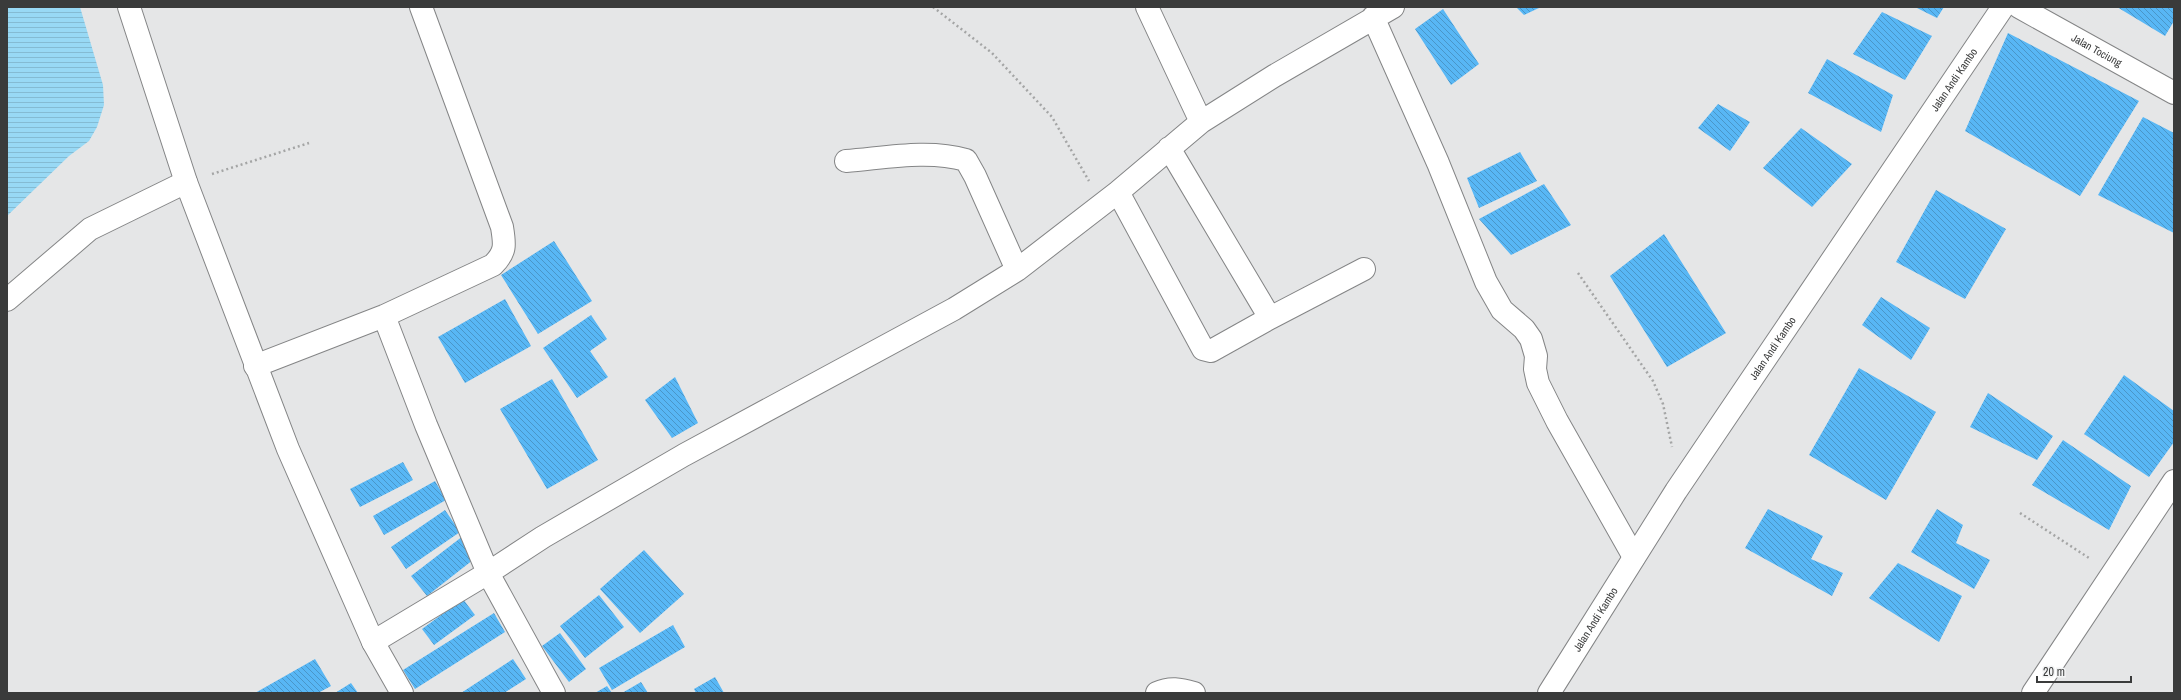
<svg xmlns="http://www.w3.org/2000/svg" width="2181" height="700" font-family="'Archivo Narrow',sans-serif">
	<defs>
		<pattern id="water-rules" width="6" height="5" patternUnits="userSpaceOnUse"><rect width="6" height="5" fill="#98d9f5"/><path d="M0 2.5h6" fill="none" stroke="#84bbd3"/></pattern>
		<pattern id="building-back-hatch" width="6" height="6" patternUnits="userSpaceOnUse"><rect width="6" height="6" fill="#58b7f5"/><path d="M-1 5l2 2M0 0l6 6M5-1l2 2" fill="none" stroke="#4a96c8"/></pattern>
	</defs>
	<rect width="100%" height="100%" fill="#e5e6e7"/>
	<path fill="url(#water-rules)" d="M7 7H80L103 85 104 105 97 127 89 141 69 156 7 216Z"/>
	<path fill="url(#building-back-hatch)" d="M1516 7H1541L1524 15Z
		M1915 7H1944L1937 18Z
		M2117 7H2174V21L2165 36Z
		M1443 9 1479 64 1451 85 1415 29Z
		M1882 12 1932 36 1905 80 1853 54Z
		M2008 33 2139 101 2080 196 1965 131Z
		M1827 59 1893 95 1881 132 1808 93Z
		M1718 104 1750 122 1730 151 1698 128Z
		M2143 117 2174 133V233L2098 195Z
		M1801 128 1852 164 1812 207 1763 168Z
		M1520 152 1537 181 1479 208 1467 178Z
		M1544 184 1571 225 1511 255 1479 219Z
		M1936 190 2006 229 1965 299 1896 262Z
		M1664 234 1726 333 1667 367 1610 276Z
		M554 241 592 301 538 334 501 275Z
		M1881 297 1930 328 1911 360 1862 325Z
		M505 299 531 346 465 383 438 337Z
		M591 315 607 339 590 351 608 377 577 398 543 348Z
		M1859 368 1936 412 1886 500 1809 455Z
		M2124 375 2174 411V442L2149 477 2084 434Z
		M675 377 698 423 672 438 645 400Z
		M552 379 598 460 547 489 500 409Z
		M1988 393 2053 436 2037 460 1970 427Z
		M2063 440 2131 486 2109 530 2032 485Z
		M403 462 413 480 360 507 350 489Z
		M435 481 446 500 384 535 373 516Z
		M1768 509 1823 536 1811 559 1843 573 1832 596 1745 548Z
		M1937 509 1963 525 1956 543 1990 560 1974 589 1911 552Z
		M445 510 460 532 406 569 391 547Z
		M463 536 478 556 427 596 411 576Z
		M644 550 684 594 640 633 600 589Z
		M1898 563 1962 596 1939 642 1869 598Z
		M599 595 624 627 585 658 560 626Z
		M463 599 475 615 434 645 422 629Z
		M494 613 505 632 415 689 403 670Z
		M673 625 685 647 612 690 599 668Z
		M560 633 586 669 569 682 542 646Z
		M315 659 331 686 318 693H255Z
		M513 659 526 679 504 693H461Z
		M715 677 724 693H696L694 689Z
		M641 682 648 693H622Z
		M351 683 358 693H335Z
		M607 686 612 693H595Z"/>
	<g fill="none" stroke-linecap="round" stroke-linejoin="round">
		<g stroke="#848586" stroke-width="24">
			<path id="minor" d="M1147 7 1201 122
				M1373 17 1438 163 1486 282 1502 310 1524 329 1531 339 1536 356 1535 369 1538 383 1557 421 1634 557
				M1169 148 1270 318 1364 269
				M846 161C885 158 928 149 966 160L975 176 1017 270
				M1118 192 1203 349 1211 351 1270 318
				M7 300 90 229 186 182
				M384 316 426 425 488 573 554 693
				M255 366 384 316 493 265C506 252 505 245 502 227L421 7
				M373 642 488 573 543 537 684 455 954 309 1017 270 1118 192 1201 122 1274 76 1393 7
				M1157 693C1170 687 1180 689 1194 693
				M2033 693 2174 481"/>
		</g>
		<g stroke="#848586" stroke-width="24">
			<g id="tertiary">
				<path d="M129 7 186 182 288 449 373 642 402 693"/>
				<path id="s1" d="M2019 7 2174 93"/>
				<path id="s2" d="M1549 693 1676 491 2003 7"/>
			</g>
		</g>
		<path stroke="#a4a5a5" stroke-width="2.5" stroke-dasharray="2 3" stroke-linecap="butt" d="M933 7 992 53 1052 117 1089 181
			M212 174 309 143
			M1578 273 1653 381 1663 404 1672 447
			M2020 513 2089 558"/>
		<use href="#minor" stroke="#fff" stroke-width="22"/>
		<use href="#tertiary" stroke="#fff" stroke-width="22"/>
	</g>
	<g text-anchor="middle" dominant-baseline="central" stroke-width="3" stroke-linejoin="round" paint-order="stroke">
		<g font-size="11" fill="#3a3b3b" stroke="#f3f4f5">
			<text stroke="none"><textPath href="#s1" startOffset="89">Jalan Tociung</textPath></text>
			<text stroke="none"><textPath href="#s2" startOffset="735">Jalan Andi Kambo</textPath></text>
			<text stroke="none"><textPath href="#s2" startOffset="411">Jalan Andi Kambo</textPath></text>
			<text stroke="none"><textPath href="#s2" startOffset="87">Jalan Andi Kambo</textPath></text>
		</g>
	</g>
	<rect width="2181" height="700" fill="none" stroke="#3a3b3b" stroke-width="16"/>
	<path d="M2037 676v6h94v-6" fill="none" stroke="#3a3b3b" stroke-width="2"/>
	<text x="2043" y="676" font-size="12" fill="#3a3b3b" stroke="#f3f4f5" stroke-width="3" paint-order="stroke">20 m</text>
</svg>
